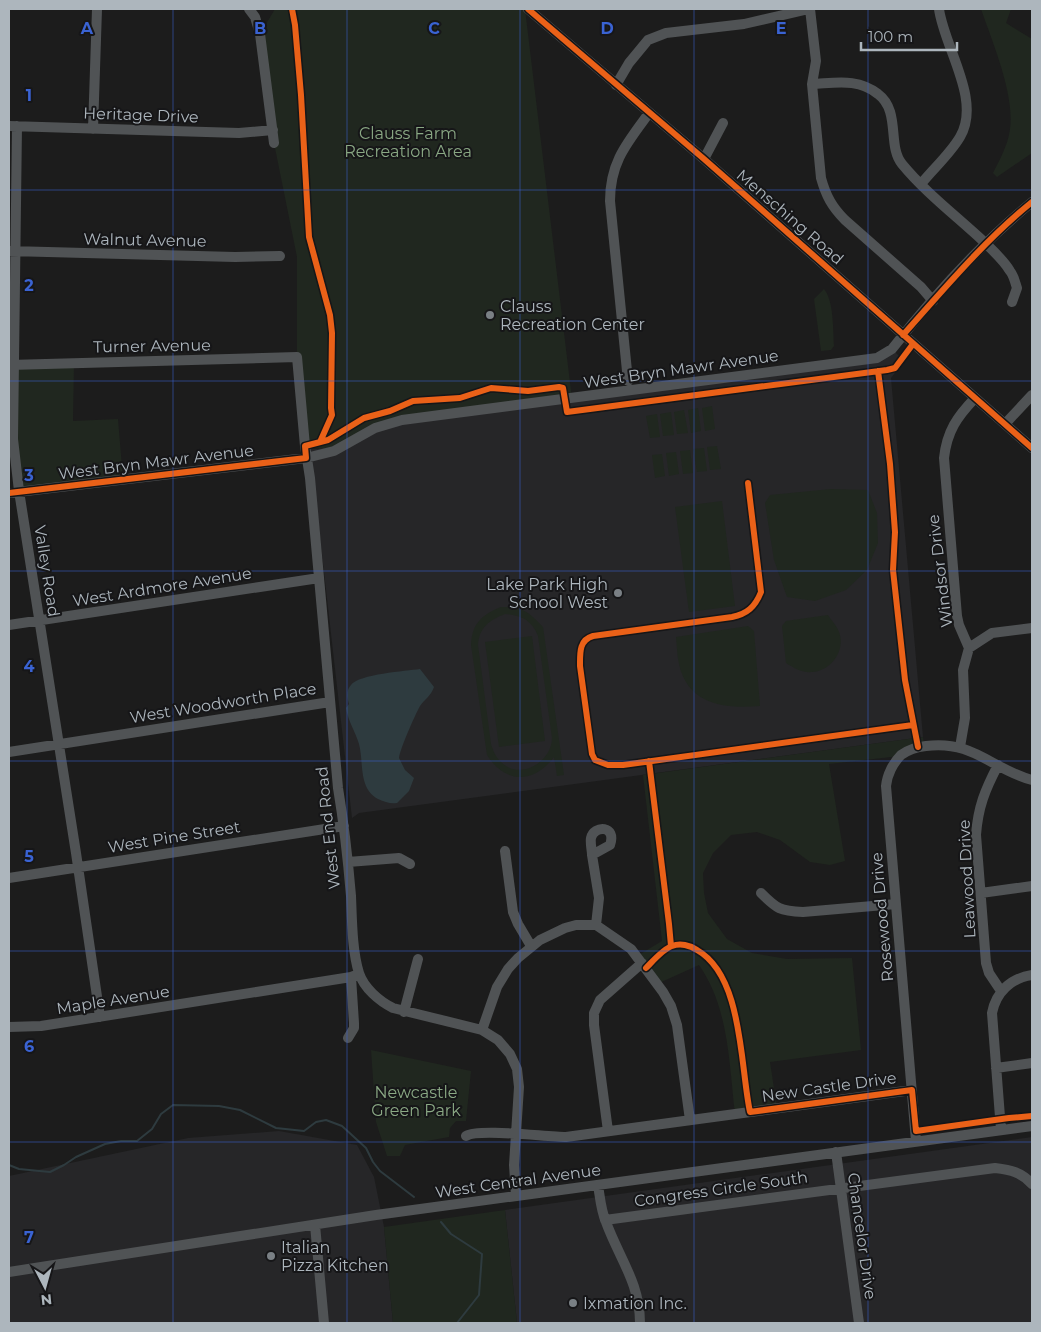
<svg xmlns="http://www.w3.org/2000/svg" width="1041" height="1332" font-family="Montserrat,sans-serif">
	<rect width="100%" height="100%" fill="#1c1c1c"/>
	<path fill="#262628" d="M892 349 904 361 891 378 923 737 359 813 352 818 310 449H318L375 428 877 358Z
		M279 1131 357 1145 374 1177 384 1227 393 1323H9V1176L188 1138Z
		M1032 1137V1323H517L505 1210Z"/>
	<path fill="#20271f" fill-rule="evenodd" d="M275 9H525L572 399 402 420 349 444 325 448 310 449 297 357V257L274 143 260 34Z
		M981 9H1011L1006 23 1032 39V153L997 177 993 173C1000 159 1008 145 1010 129 1015 95 992 41 981 9Z
		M824 289C834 301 833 330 834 346L831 350 821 351 814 299Z
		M74 364 73 421 118 419 123 479 19 491 14 365Z
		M712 406 715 429 705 431 702 408Z
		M698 408 701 431 691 433 688 410Z
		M684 410 688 433 677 434 674 412Z
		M671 412 674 435 663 436 660 414Z
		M657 414 660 437 650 438 646 416Z
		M717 446 721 469 710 470 707 447Z
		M704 448 707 471 697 472 693 449Z
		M690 450 693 473 683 474 680 451Z
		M676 452 679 474 669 476 666 453Z
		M662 454 665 476 655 478 652 455Z
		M831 489 868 490 877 513 878 543 867 570 846 590 815 601 787 597 774 560 765 503 770 495Z
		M722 501 735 606 689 612 675 507Z
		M501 607C522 606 529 612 543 627L564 775 557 776 554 757C534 784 505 784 487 755L471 645C472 624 481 615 501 607ZM505 614C521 615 532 620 538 636L552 738C552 762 519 782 500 761 495 756 493 750 491 744L478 645C479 628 489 620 505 614Z
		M828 615C831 620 837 626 839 632 846 650 831 671 812 672 802 673 794 668 786 663L782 626 786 621Z
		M748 626 754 631 760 706C725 709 688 705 679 664 677 656 677 646 676 637Z
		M532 636 545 741 499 747 485 642Z
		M923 737 924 746 900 756 829 764 845 861 830 865 810 862 780 840 757 832 731 835 713 853 703 873 704 893 708 913 727 939 752 953 787 959 852 958 861 1050 770 1062 777 1108 735 1114C729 1063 729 1008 699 965L657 984 637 956 662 941 643 775Z
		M371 1050 471 1071 466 1121H456L450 1128 449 1137 405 1145 400 1156H387L376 1122Z
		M505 1210 517 1323H393L384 1227Z"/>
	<path fill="#2e3b3f" d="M420 669 434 687C431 696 425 699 420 706 415 715 400 749 399 758L405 770 414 778 409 791 397 803C390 804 385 802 378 799 358 788 364 763 359 744 355 731 348 721 346 708L349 704C347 698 346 690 351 685 359 674 406 671 420 669Z"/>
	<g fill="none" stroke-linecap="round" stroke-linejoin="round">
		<path stroke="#2e3b3f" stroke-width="2" d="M9 1165 19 1169 50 1172 64 1165 76 1157 105 1144 121 1141H137L152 1129 161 1114 173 1105 219 1106 240 1110 276 1128 304 1131 316 1122 326 1120 342 1126 366 1148 373 1162 380 1171 414 1197
			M441 1222 451 1234 482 1254 479 1295 457 1323"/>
		<path stroke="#505355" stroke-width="10" d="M249 9 255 17 260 34 274 143
			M528 9 704 159 1032 448
			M810 9 816 61 812 84 821 178C826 196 832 207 845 220L921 287 933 301
			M812 84C836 83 858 78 878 94 901 111 887 146 902 164 925 192 955 215 982 240 991 249 1003 259 1010 271 1014 276 1015 282 1017 288L1012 302
			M616 85 629 63 648 40 666 33 744 24 809 9
			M9 126 239 133 273 130
			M17 126 13 439 19 491 76 853 100 1017
			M93 129 97 9
			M704 159 723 123
			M921 184C933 169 950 154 960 137 982 100 944 47 939 9
			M10 251 235 257 280 256
			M9 365 297 357 305 446 310 478 338 788C344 824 348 860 351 896 352 919 352 951 359 973 364 988 379 1001 393 1008L482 1030 498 1040 510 1054 517 1069 519 1087 514 1165 516 1196
			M628 381 610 201C610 162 627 143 649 113
			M1005 424 1032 395
			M9 493 306 458 334 451 375 428 402 420 877 358 892 349C932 298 982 243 1032 202
			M9 625 319 578
			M969 648 992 633 1032 628
			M960 747 965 718 963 670 969 648 959 625 957 616 944 458C947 431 957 417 975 398
			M9 752 330 702
			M998 765C985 790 978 807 976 835L986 963 989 973 1001 991
			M505 851 513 912 518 924 531 946
			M592 855C592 850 590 843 591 838 594 825 617 825 610 845L592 855 599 898 596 925
			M348 862 399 858 410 864
			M9 878 344 826
			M761 893C777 909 780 911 803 912L896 904
			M981 893 1032 886
			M404 1012 418 959
			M9 1027 41 1026 351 977 359 974
			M482 1030 497 987 508 969 518 958 540 940 565 928 576 925H596L631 949 663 992 671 1006 677 1025 690 1120
			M348 1038 354 1028V1023L351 977
			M996 1068 1032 1063
			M1001 1130 992 1013C996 992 1011 978 1032 975
			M608 1131 594 1025V1013L600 1000 642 963
			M466 1136C479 1128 546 1137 566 1137L912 1090
			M916 1141 886 786C887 775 893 763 901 755 909 749 917 747 926 746 974 740 991 769 1032 780
			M836 1152 859 1323
			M598 1185C600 1197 601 1211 606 1222 619 1258 640 1283 640 1323
			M605 1220 995 1168C1011 1170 1021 1172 1032 1184
			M315 1225 324 1323
			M9 1272 376 1215 1032 1126"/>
		<g stroke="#161618" stroke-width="9">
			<path id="cycleway" d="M292 9 295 25 301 95 309 237 330 315 332 333 331 408 332 415 320 442
				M528 9 704 159 1032 448
				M903 335C944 289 984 241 1032 202
				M878 371 890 464 895 532 893 570 905 680 918 747
				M748 483 761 592C755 607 747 614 732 617L593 636C579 640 580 653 580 666L592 754 595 760 608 765H623L913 725
				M9 493 306 458 305 446 328 440 364 418 390 411 413 401 460 398 491 388 528 391 559 387 563 388 567 412 887 370 895 368 913 344
				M649 761 669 924 671 946
				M646 968C653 961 663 949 672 946 680 943 690 945 697 950 743 976 740 1065 750 1112L912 1090 916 1131 1009 1118 1032 1116"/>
		</g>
		<use href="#cycleway" stroke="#ea6118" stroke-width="6"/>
	</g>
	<path fill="none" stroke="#3a63d3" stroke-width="1" stroke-opacity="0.55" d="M173 9V1323M347 9V1323M520 9V1323M694 9V1323M868 9V1323M9 190H1032M9 381H1032M9 571H1032M9 761H1032M9 951H1032M9 1142H1032"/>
	<g fill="#7a8085" stroke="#161618" stroke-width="2">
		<circle cx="490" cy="315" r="5"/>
		<circle cx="618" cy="593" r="5"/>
		<circle cx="271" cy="1256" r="5"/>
		<circle cx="573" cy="1303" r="5"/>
	</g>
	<g text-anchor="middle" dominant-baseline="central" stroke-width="4" stroke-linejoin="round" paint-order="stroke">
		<g font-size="16" fill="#adb6bd" stroke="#161618">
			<text transform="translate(141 115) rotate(2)">Heritage Drive</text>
			<text transform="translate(790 217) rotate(41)">Mensching Road</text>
			<text transform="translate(145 240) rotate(1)">Walnut Avenue</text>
			<text transform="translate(152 346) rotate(-1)">Turner Avenue</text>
			<text transform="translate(681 369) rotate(-8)">West Bryn Mawr Avenue</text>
			<text transform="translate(156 462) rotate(-7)">West Bryn Mawr Avenue</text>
			<text transform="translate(47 571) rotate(81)">Valley Road</text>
			<text transform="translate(940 571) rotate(-97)">Windsor Drive</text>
			<text transform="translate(162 587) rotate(-9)">West Ardmore Avenue</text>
			<text transform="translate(223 703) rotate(-9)">West Woodworth Place</text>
			<text transform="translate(328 828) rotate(-96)">West End Road</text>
			<text transform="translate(174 837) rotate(-9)">West Pine Street</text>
			<text transform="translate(967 879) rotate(-93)">Leawood Drive</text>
			<text transform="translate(882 917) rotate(-95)">Rosewood Drive</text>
			<text transform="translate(113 1000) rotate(-9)">Maple Avenue</text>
			<text transform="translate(829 1087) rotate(-8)">New Castle Drive</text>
			<text transform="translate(518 1181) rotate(-8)">West Central Avenue</text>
			<text transform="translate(721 1189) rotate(-8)">Congress Circle South</text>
			<text transform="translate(862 1236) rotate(82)">Chancelor Drive</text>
		</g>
		<g font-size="16" fill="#8aa884" stroke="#161618">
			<text x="408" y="133">Clauss Farm<tspan x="408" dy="18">Recreation Area</tspan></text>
			<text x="416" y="1092">Newcastle<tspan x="416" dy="18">Green Park</tspan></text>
		</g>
		<g font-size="16" fill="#adb6bd" stroke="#161618" text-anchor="start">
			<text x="500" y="306">Clauss<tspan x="500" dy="18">Recreation Center</tspan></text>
			<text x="608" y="584" text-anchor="end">Lake Park High<tspan x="608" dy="18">School West</tspan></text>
			<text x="281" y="1247">Italian<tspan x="281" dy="18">Pizza Kitchen</tspan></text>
			<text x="583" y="1303">Ixmation Inc.</text>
		</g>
	</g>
	<g font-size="16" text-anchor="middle" font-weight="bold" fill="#3a63d3" stroke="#161618" stroke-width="4" stroke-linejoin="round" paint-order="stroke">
		<text x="87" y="34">A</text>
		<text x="260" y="34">B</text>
		<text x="434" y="34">C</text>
		<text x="607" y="34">D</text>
		<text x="781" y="34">E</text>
		<text x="29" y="101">1</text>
		<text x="29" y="291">2</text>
		<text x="29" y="481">3</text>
		<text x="29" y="672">4</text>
		<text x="29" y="862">5</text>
		<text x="29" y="1052">6</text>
		<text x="29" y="1243">7</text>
	</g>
	<rect width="1041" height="1332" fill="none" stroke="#adb6bd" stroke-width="20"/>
	<g transform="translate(45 1287) rotate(174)" stroke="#161618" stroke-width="4" paint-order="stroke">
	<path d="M0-4L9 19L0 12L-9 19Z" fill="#adb6bd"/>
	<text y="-8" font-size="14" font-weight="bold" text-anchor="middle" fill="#adb6bd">N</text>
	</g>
	<path d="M861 42v8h96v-8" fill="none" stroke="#adb6bd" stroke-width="2.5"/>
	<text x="868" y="42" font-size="15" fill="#adb6bd" stroke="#161618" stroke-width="4" paint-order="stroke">100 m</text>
</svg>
